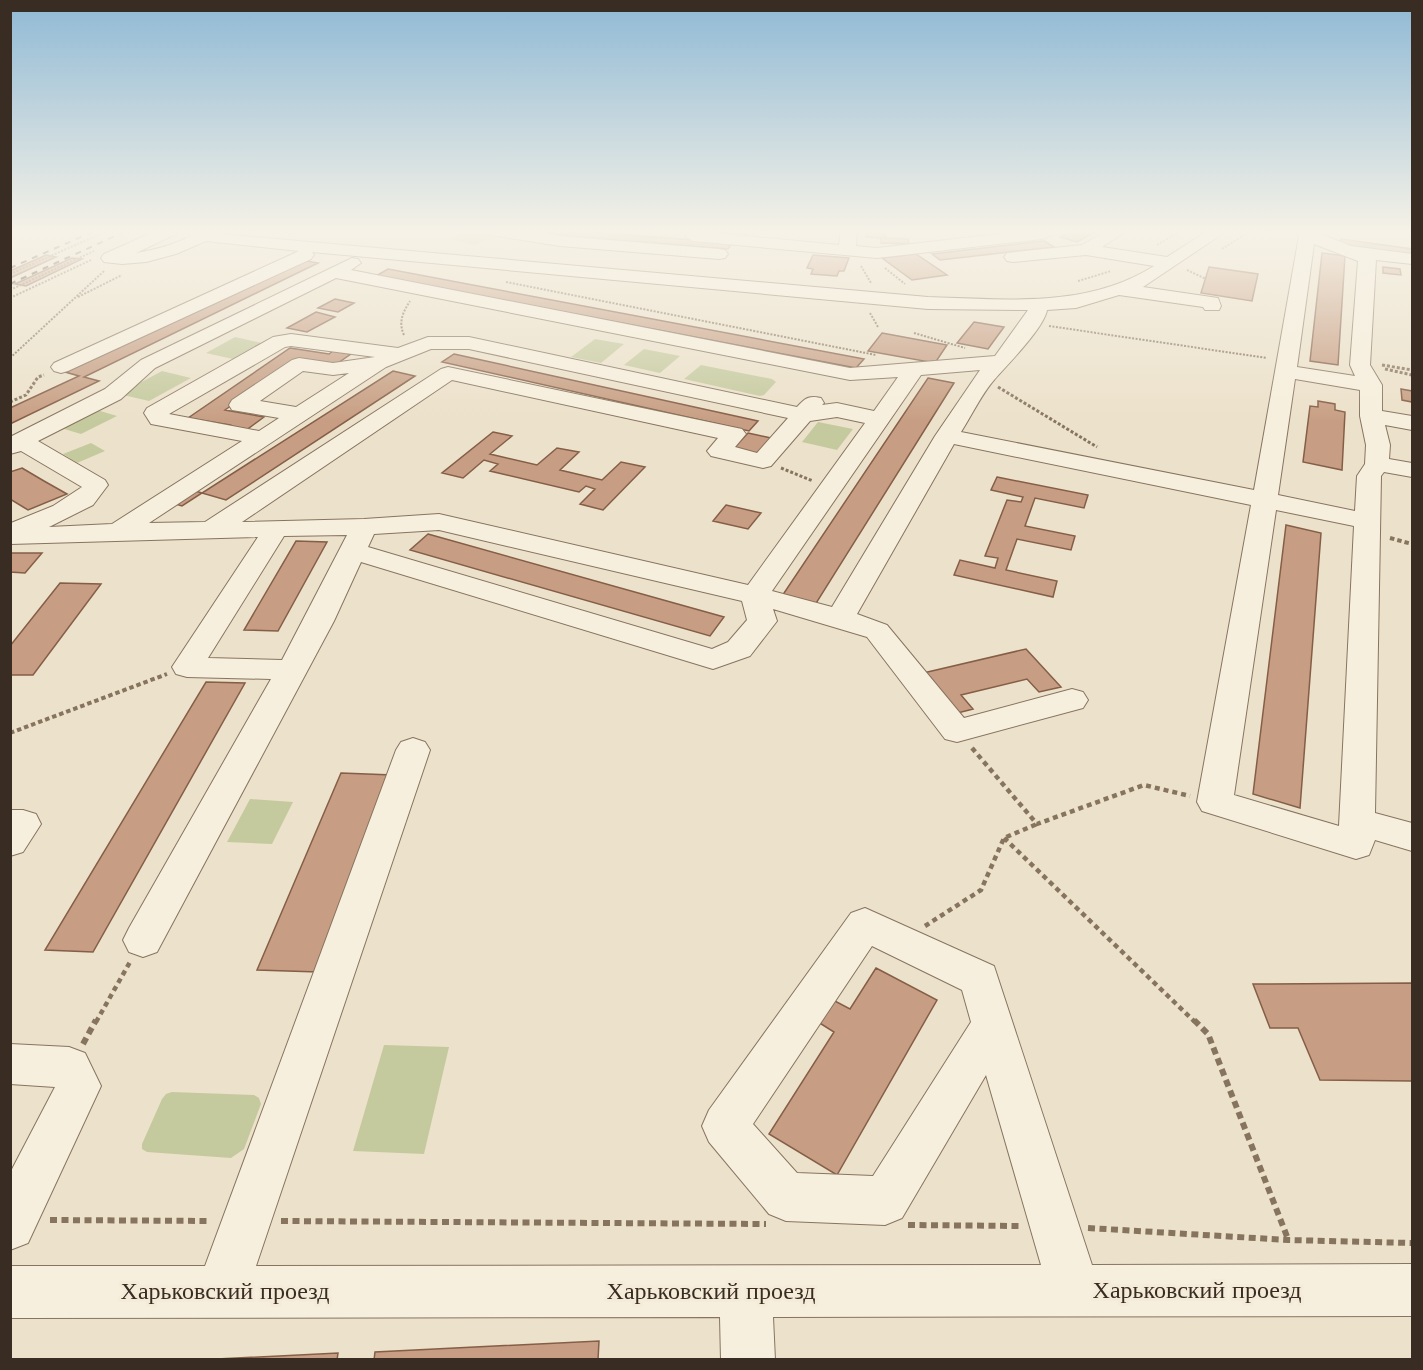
<svg xmlns="http://www.w3.org/2000/svg" width="1423" height="1370" font-family="'Libre Baskerville',serif">
<style>
.green{fill:#c5ca9e}
.building{fill:#c79e83;stroke:#855e47;stroke-width:1.5}
.lines{fill:none;stroke-linecap:round;stroke-linejoin:round}
.minor-casing{stroke:#87745f;stroke-width:2}
.path-far4{stroke:#87745f;stroke-width:2;stroke-dasharray:2 1.5;stroke-linecap:butt}
.path-far3{stroke:#87745f;stroke-width:3;stroke-dasharray:3 2;stroke-linecap:butt}
.path-far2{stroke:#87745f;stroke-width:4;stroke-dasharray:4.5 3;stroke-linecap:butt}
.path-far1{stroke:#87745f;stroke-width:4.5;stroke-dasharray:5 4;stroke-linecap:butt}
.path{stroke:#87745f;stroke-width:6;stroke-dasharray:7 4.5;stroke-linecap:butt}
.minor{fill:#f7efdd;fill-rule:evenodd}
.rail{stroke:#392c22;stroke-width:2;stroke-dasharray:6 6;stroke-linecap:butt}
.labels{text-anchor:middle;stroke-width:6;stroke-linejoin:round;paint-order:stroke}
.near-street-label{font-size:24px;fill:#392c22;stroke:#f4ebd9}
</style>
<rect width="100%" height="100%" fill="#ece1ca"/>
<!-- green -->
<path class="green" d="M468 230 494 236 475 245 449 239Z
M591 230H693L676 237Z
M235 337 262 343 233 359 206 353Z
M595 339 624 344 601 363 571 357Z
M644 349 680 356 660 373 624 365Z
M701 365 772 379 776 382 764 395 760 396 684 379Z
M162 371 191 378 149 401 119 394Z
M97 410 117 416 81 434 61 428Z
M818 422 853 429 837 450 802 442Z
M91 443 105 451 77 463 63 454Z
M250 799 293 802 272 844 227 842Z
M384 1045 449 1047 424 1154 353 1151Z
M172 1092 254 1095 259 1098 261 1104 244 1149 231 1158 147 1152 142 1149V1144L162 1099 166 1094Z"/>
<!-- building -->
<path class="building" d="M540 230H575L578 231 573 237Z
M732 230H755L739 238 724 234Z
M884 230 885 238 908 239 909 244 881 243V238L866 237V230Z
M1073 230H1099L1077 242 1060 237Z
M578 231 732 243 728 249 573 237Z
M1341 239 1412 249V255L1341 245Z
M1044 241 1054 247 940 260 932 254Z
M1322 253 1345 256 1338 365 1310 361Z
M916 254 947 275 912 280 882 258Z
M46 255 56 257 10 278V271Z
M813 255 849 258 844 271H839L837 276 811 274 813 269 807 268Z
M72 258 82 259 26 286 15 284Z
M301 260 318 263 84 377 99 381 10 424V408L79 376 65 372Z
M1209 267 1258 274 1252 301 1201 293Z
M1383 267 1400 269 1401 275 1383 273Z
M388 269 864 359 856 368 376 276Z
M335 299 354 303 338 312 318 308Z
M316 312 335 317 307 332 287 328Z
M974 322 1004 327 988 349 957 343Z
M882 333 947 345 935 363 868 351Z
M290 348 329 354 333 351 351 354 335 365 297 359 225 410 264 417 245 431 226 428 230 425 188 418Z
M454 354 758 421 749 431 442 362Z
M393 371 415 376 226 500 202 493Z
M928 378 954 383 815 605 782 596Z
M1401 389 1412 391V402L1402 400Z
M1318 401 1335 404V410L1345 412 1342 470 1303 462 1310 406 1318 407Z
M493 432 512 436 490 454 537 465 557 448 579 452 560 470 602 480 621 462 645 467 603 510 580 504 595 489 586 486 579 492 490 471 498 464 484 460 463 478 442 473Z
M748 433 771 438 755 456 732 450Z
M22 468 44 481 67 494 28 510 10 499V472Z
M997 477 1088 495 1084 508 1035 498 1025 526 1075 536 1071 550 1017 539 1006 570 1057 581 1053 597 954 575 960 560 995 568 998 558 985 556 1007 500 1021 502 1023 497 991 490Z
M189 489 202 493 182 506 169 502Z
M726 505 761 513 748 529 713 521Z
M1286 525 1321 533 1300 808 1253 794Z
M428 534 724 617 710 636 410 550Z
M296 541 327 542 278 631 244 630Z
M10 553H42L25 573 10 572Z
M60 583 101 584 33 675H10V646Z
M1026 649 1061 687 1039 692 1027 679 961 695 973 709 950 715 919 674Z
M206 682 245 683 93 952 45 950Z
M341 773 392 775 318 972 257 970Z
M876 968 937 1000 837 1175 769 1134 834 1032 818 1022 833 1000 850 1009Z
M1412 983V1081L1320 1080 1298 1028H1270L1253 984Z
M599 1341 598 1360H374L375 1352Z
M338 1353 337 1360H197Z"/>
<g class="lines">
<defs>
<path id="minor" d="M158 230H180L178 233 136 253C155 250 173 245 191 236L186 230H203L219 234 928 297C1005 299 1086 309 1154 266L1086 255 1013 262 1007 261 1004 257 1007 253 1082 245 1108 230H1128L1102 247 1167 257 1209 230H1228L1143 287 1218 298 1221 306 1219 310H1205L1203 307 1119 295 1076 308 1047 310C1044 328 1007 365 994 380 981 395 972 415 961 432L1254 490 1299 236 1295 230H1311L1351 246 1412 254V264L1376 260 1370 365 1382 385V411L1412 416V430L1385 425 1390 445 1389 459 1412 463V477L1384 472 1381 476 1375 813 1412 823V851L1375 840 1369 855 1356 859 1202 811 1197 802 1251 505 954 444 857 614 887 625 964 718 1072 689 1083 692 1088 700 1083 708 957 742 945 739 867 637 773 609 777 621 750 656 713 669 361 562 334 621 157 952 143 957 129 952 123 940 129 928 271 679 187 677 176 674 172 667 258 537 10 544 11 523 53 506 82 487 21 451 10 454V437L105 389 141 360 352 258 358 259 361 263 351 270 850 368 995 356 1028 310 928 309 312 252 314 255 311 259 68 371 61 373 54 371 51 367 54 363 299 251 206 241 176 254 146 262 122 264 104 262 101 258 104 254ZM1314 244 1358 261 1350 365 1355 376 1297 367ZM336 278 850 380 898 377 874 411 837 403 822 405 824 403 821 398C809 395 805 398 797 407L469 337H428L398 348 291 334 273 337 147 408 144 413 151 424 242 441 112 524 49 527 93 505 108 485 105 480 38 441 121 399 155 368ZM291 346 375 357 333 363 299 358 292 360 232 400 229 405 232 410 279 418 259 431 169 414 285 347ZM431 349H469L788 418 757 453 735 447 746 434 742 429 448 367 441 369 205 522 149 523 386 367ZM980 370 935 436 832 607 772 591 921 375ZM303 371 333 375 349 373 296 407 260 401ZM1295 379 1360 390V416L1366 445 1365 464 1357 476 1355 511 1278 495ZM452 380 718 438 707 451 711 456 763 468 771 466 810 421 837 417 865 423 748 585 439 514 364 519 242 522ZM1276 510 1354 526 1339 826 1234 795ZM439 530 742 601 747 620 728 642 712 649 368 547 374 534ZM347 535 282 660 208 658 284 536Z
M482 230H522L560 236 719 249 725 250 728 254 725 258 719 259 560 246 490 235Z
M841 230H857L856 246 877 248 1033 230H1059L1057 233 1042 239 877 258 693 241 685 236 693 231 839 245Z
M413 738 425 742 430 750 256 1266 1041 1265 986 1075 902 1218 885 1225 786 1221 769 1214 709 1142 702 1126 709 1110 851 913 865 908 994 966 1092 1265 1412 1264V1316L773 1317 775 1360H721L720 1317 10 1318V1266H205L396 750 401 742ZM872 946 962 990 971 1022 873 1176 797 1173 753 1124Z
M10 810H23L36 814 41 824 23 852 10 856Z
M10 1044 69 1047 85 1053 101 1086 28 1243 10 1250V1173L55 1087 10 1084Z"/>
</defs>
<!-- minor casing -->
<use href="#minor" class="minor-casing"/>
<!-- path-far4 -->
<path class="path-far4" d="M1164 230 1174 235
M1157 245 1182 230
M1222 249 1252 230
M861 266 871 283
M885 268 905 284
M1187 270 1206 279
M10 274 109 230
M1078 281 1111 271
M506 282 876 355
M10 290 94 251
M78 297 122 275
M10 298 91 260
M870 313 878 327
M1049 326 1267 358
M914 333 965 348
M404 335C398 322 403 312 410 301
M10 358 104 271"/>
<!-- path-far3 -->
<path class="path-far3" d="M1382 365 1412 370
M1385 369 1412 375
M998 387 1097 447
M10 402 26 395 38 377 44 375
M781 468 813 481"/>
<!-- path-far2 -->
<path class="path-far2" d="M1390 538 1412 544
M10 733 167 674"/>
<!-- path-far1 -->
<path class="path-far1" d="M972 748 1037 824 1144 785 1190 796
M1004 838 1195 1022
M925 926 981 890 1004 838 1037 824
M96 1022 130 962"/>
<!-- path -->
<path class="path" d="M1194 1020 1208 1034 1288 1239
M83 1044 96 1020
M50 1220 211 1221
M281 1221 766 1224
M908 1225 1021 1226
M1088 1228 1288 1240 1412 1243"/>
<!-- minor -->
<use href="#minor" class="minor"/>
<!-- rail -->
<path class="rail" d="M10 268 97 230
M10 284 128 230"/>
</g>
<!-- sky -->
<linearGradient id="sky" x2="0" y2="1"><stop stop-color="#8fb9d5"/><stop offset="0.55" stop-color="#f6f2e7"/><stop offset="1" stop-color="#f6f2e7" stop-opacity="0"/></linearGradient>
<rect width="1423" height="422" fill="url(#sky)"/>
<g class="labels">
<!-- near-street labels -->
<g class="near-street-label">
<text x="1197" y="1298">Харьковский проезд</text>
<text x="225" y="1299">Харьковский проезд</text>
<text x="711" y="1299">Харьковский проезд</text>
</g>
</g>
<!-- border -->
<rect width="1423" height="1370" fill="none" stroke="#392c22" stroke-width="24"/>
</svg>
